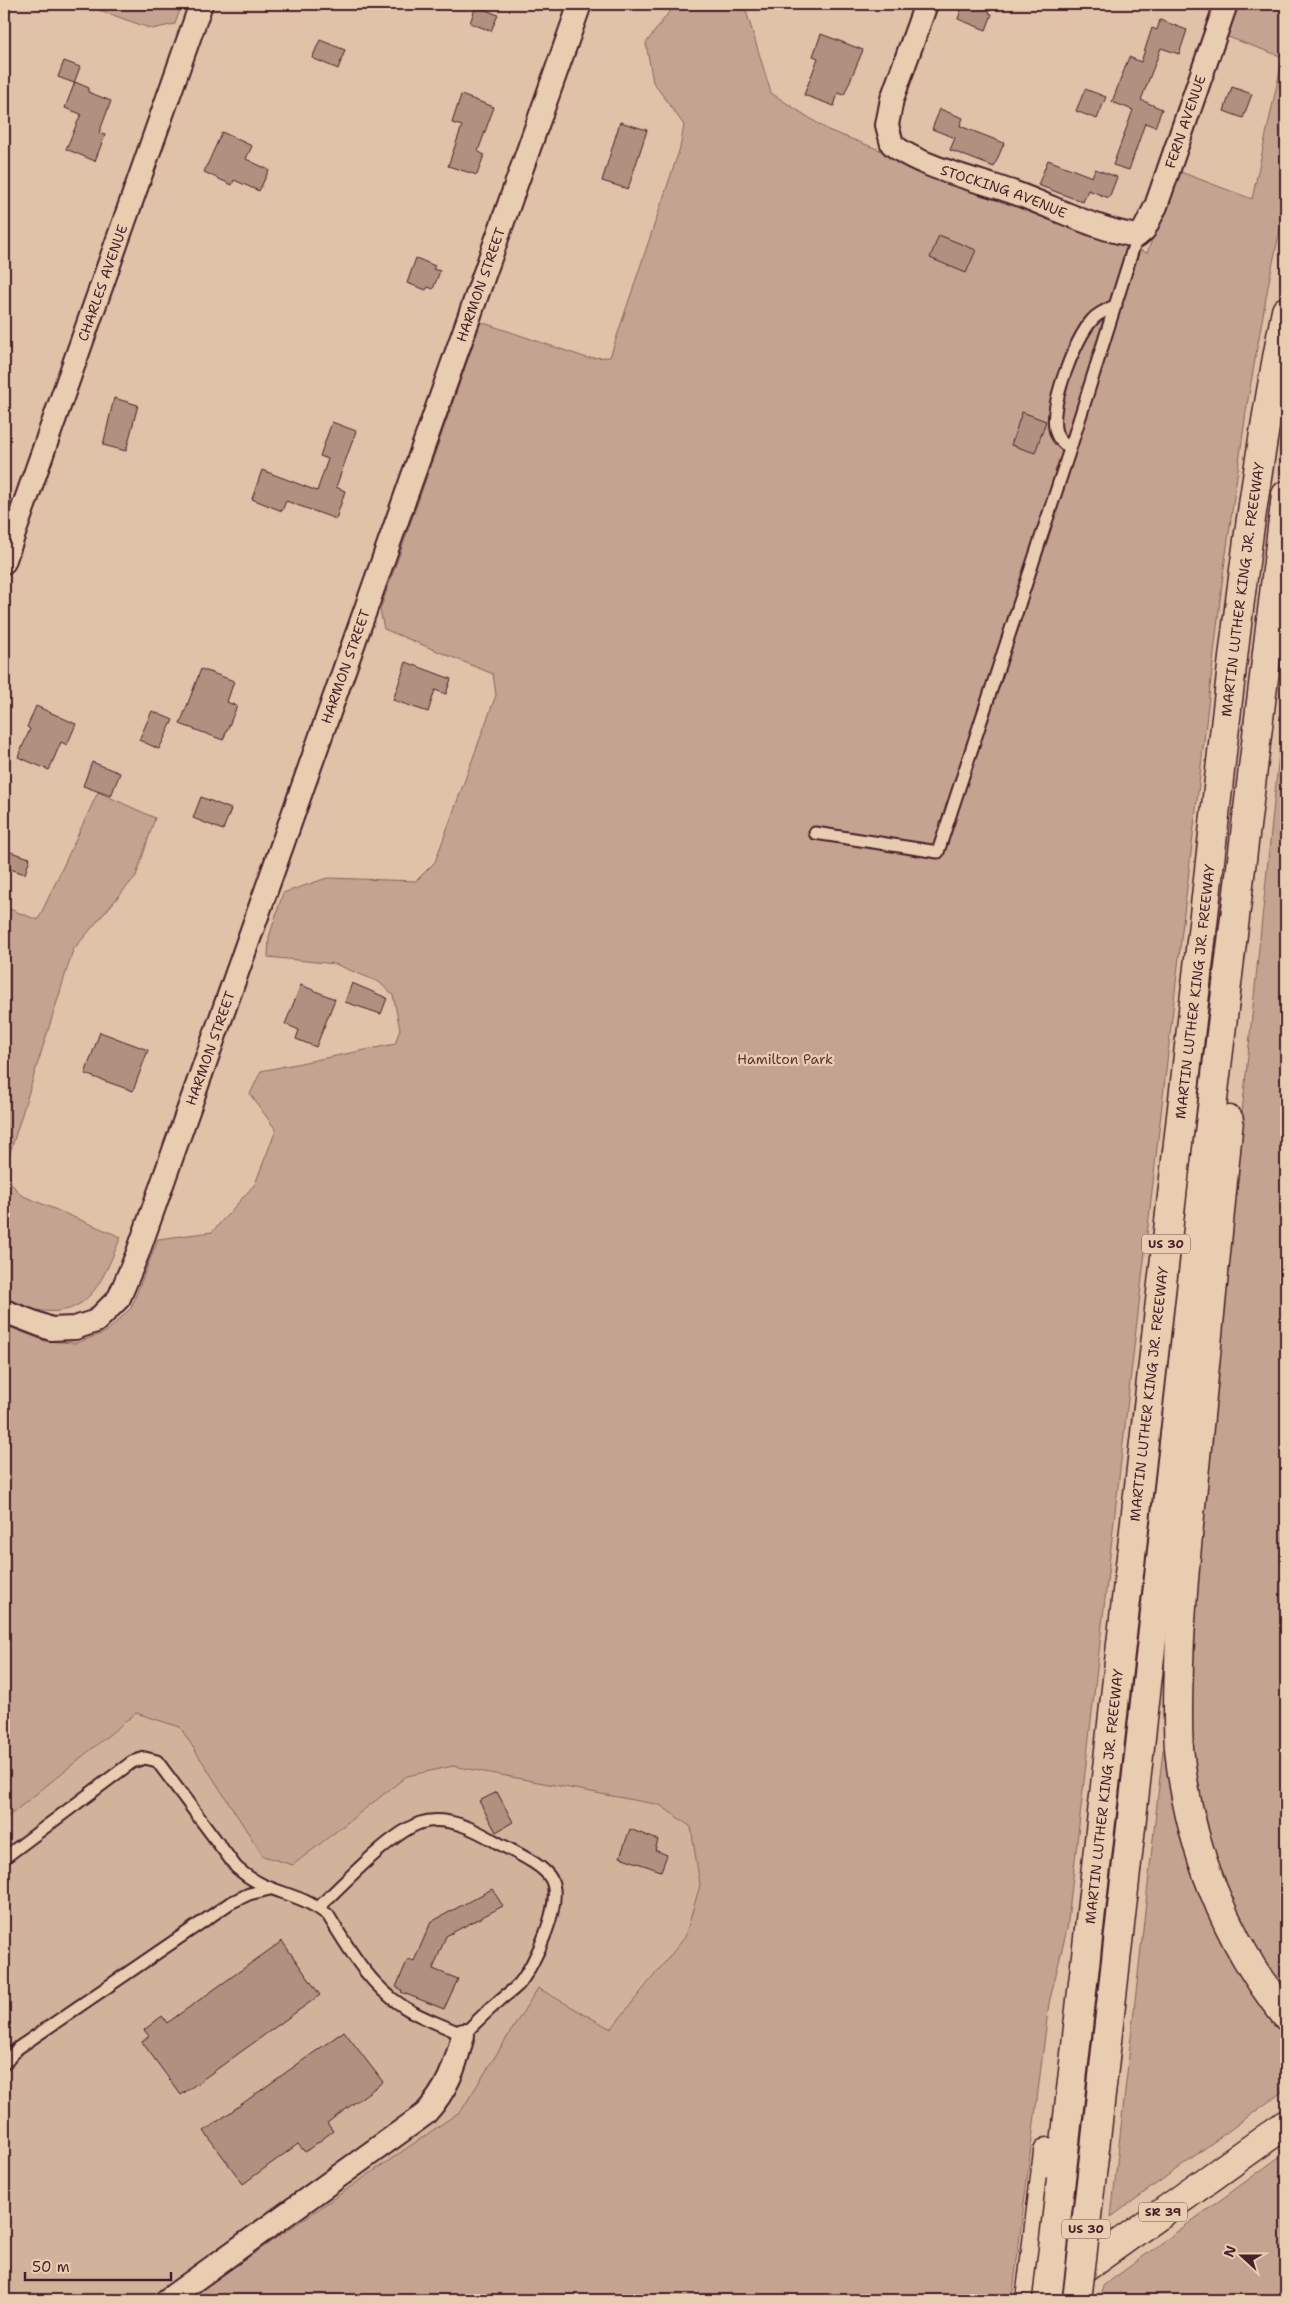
<svg xmlns="http://www.w3.org/2000/svg" width="1290" height="2304" font-family="'Shantell Sans',sans-serif">
<style>
.built{fill:#d1b39c}
.green{fill:#c4a490;stroke:#87625e}
.building{fill:#b19080;stroke:#4a1f2b}
.lines{fill:none;stroke-linecap:round;stroke-linejoin:round}
.service-casing{stroke:#4a1f2b;stroke-width:15}
.minor-casing{stroke:#4a1f2b;stroke-width:26}
.primary-casing{stroke:#4a1f2b;stroke-width:31}
.motorway-casing{stroke:#4a1f2b;stroke-width:31}
.service{stroke:#e9cdb0;stroke-width:11}
.minor{stroke:#e9cdb0;stroke-width:22}
.primary{stroke:#e9cdb0;stroke-width:28}
.motorway{stroke:#e9cdb0;stroke-width:28}
.motorway-bridge-casing{stroke:#4a1f2b;stroke-width:31;stroke-linecap:butt}
.motorway-bridge{stroke:#e9cdb0;stroke-width:28}
.labels{text-anchor:middle;stroke-width:4.5;stroke-linejoin:round;paint-order:stroke}
.shield{fill:#e9cdb0;stroke:#7a5353;stroke-width:1}
.shield-label{font-size:12px;font-weight:bold;fill:#4a1f2b}
.street-label{font-size:14px;fill:#4a1f2b;stroke:#e9cdb0}
.park-label{font-size:14px;fill:#5c333a;stroke:#e9cdb0}
</style>
<rect width="100%" height="100%" fill="#dfc2a8"/>
<filter id="ink" filterUnits="userSpaceOnUse"><feTurbulence type="fractalNoise" baseFrequency=".02" numOctaves="2"/><feDisplacementMap in="SourceGraphic" scale="10" xChannelSelector="R" yChannelSelector="G"/><feConvolveMatrix kernelMatrix="1 2 1 2 8 2 1 2 1" color-interpolation-filters="sRGB"/></filter>
<g filter="url(#ink)">
<!-- built -->
<path class="built" d="M136 1713 180 1727 263 1856 293 1865 407 1776 453 1766 660 1805 691 1827 700 1885 684 1937 611 2029 538 1988 461 2111 186 2300H4V1820Z"/>
<!-- green -->
<path class="green" d="M82 4H182L175 24 152 29Z
M675 4H744L771 93 828 130 1147 253 1178 171 1252 199 1283 57 1225 36 1237 4H1286V202L1269 281 1247 405 1223 575 1067 1929 1049 2003 1013 2292 1001 2300H186L461 2111 538 1988 611 2029 685 1937 700 1885 691 1827 660 1805 453 1766 407 1776 293 1865 263 1856 180 1727 136 1713 4 1820V1325L45 1341 76 1343 106 1332 131 1308 158 1239 212 1232 255 1184 276 1130 250 1094 261 1071 395 1044 400 1029 393 995 379 982 335 964 268 957 269 937 283 893 327 878 416 881 435 862 496 695 493 674 384 629 380 610 481 322 587 358 610 357 680 148 684 125 653 82 646 43Z
M1286 686V1995L1275 1981 1250 1938 1228 1892 1213 1845 1200 1795 1192 1739 1191 1698 1198 1583 1234 1191Z
M98 792 155 818 136 876 73 950 4 1172V907L38 920Z
M4 1175 21 1195 121 1237C103 1277 91 1320 37 1310 26 1308 14 1302 4 1298Z
M1163 1750H1171L1256 1995 1286 2041V2089L1111 2217Z
M1286 2152V2300H1101L1103 2286Z"/>
<!-- building -->
<path class="building" d="M963 4H993L989 13 992 14 986 30 958 19Z
M476 6 498 15 491 31 470 23Z
M1160 20 1187 30 1179 54 1161 48 1141 100 1162 109 1155 127 1145 123 1129 170 1113 165 1133 110 1112 102 1129 57 1141 62 1152 28 1157 30Z
M821 34 863 50 844 95 838 93 834 106 804 95 818 58 813 56Z
M320 40 345 50 338 69 312 58Z
M64 61 80 67 74 83 58 77Z
M75 82 89 88 88 92 111 101 99 133 105 135 95 161 66 149 81 114 65 108Z
M1232 87 1252 94 1243 118 1224 111Z
M1085 89 1106 97 1097 119 1076 111Z
M461 95 494 107 478 151 484 155 477 175 448 166 462 126 452 123Z
M940 109 963 118 960 126 1004 143 994 167 950 150 955 138 932 129Z
M620 122 647 130 628 189 602 181Z
M222 132 252 146 246 159 269 170 259 191 234 180 232 185 204 172Z
M1048 160 1092 177 1095 169 1117 177 1109 198 1088 190 1083 202 1038 185Z
M939 235 976 250 966 273 930 258Z
M416 258 435 266 433 269 440 271 433 289 428 287 426 290 407 283Z
M114 398 138 405 126 451 103 445Z
M1022 412 1046 421 1035 453 1011 445Z
M332 422 356 431 336 487 345 491 336 519 286 501 282 511 252 499 262 470 317 491 328 459 320 456Z
M406 662 451 679 446 694 435 690 428 712 393 700Z
M201 669 234 681 227 702 237 706 223 740 180 724Z
M36 706 76 724 67 745 61 742 49 770 18 757 30 729 27 727Z
M152 711 173 720 159 749 139 740Z
M92 762 120 773 111 796 83 786Z
M201 797 231 809 223 830 193 818Z
M4 850 30 858 25 874 4 867Z
M352 983 387 998 381 1014 345 1002Z
M301 985 335 999 316 1047 296 1039 299 1030 285 1024Z
M100 1032 148 1050 133 1091 85 1074Z
M497 1792 513 1822 496 1832 479 1801Z
M630 1829 658 1840 655 1850 667 1855 661 1871 620 1857Z
M492 1889 503 1906 446 1936 433 1969 458 1979 444 2009 401 1992 402 1990 396 1987 408 1959 414 1961 431 1922Z
M282 1941 320 1995 181 2095 142 2042 149 2036 144 2030 162 2016 167 2023Z
M344 2031 383 2082 327 2123 333 2131 305 2152 298 2144 243 2184 204 2131Z"/>
<g class="lines">
<defs>
<path id="service" d="M1070 449C1066 445 1059 441 1057 435 1046 411 1075 338 1093 319 1098 313 1109 309 1116 305
M815 833 938 852 1070 449 1137 236
M4 1858 132 1762 145 1758 157 1761 236 1867C266 1895 297 1890 328 1915 349 1949 369 1985 404 2007 422 2019 444 2025 463 2035 475 2023 486 2012 499 2001 505 1995 513 1991 519 1984 534 1966 564 1902 551 1879 543 1864 512 1851 498 1843 476 1830 446 1814 420 1823 391 1833 342 1885 319 1907
M4 2064 18 2048 230 1903 249 1894 270 1889"/>
<g id="minor">
<path id="s1" d="M926 4 892 99 887 125 892 144C916 166 982 181 1015 193 1056 208 1094 229 1137 236L1144 230 1156 206 1226 4"/>
<path id="s2" d="M4 562 201 4"/>
<path id="s3" d="M4 1311 51 1329 75 1328 96 1321 119 1298 137 1255 580 4"/>
<path d="M167 2300 425 2114C448 2089 455 2067 463 2035"/>
</g>
<path id="primary" d="M1040 2300 1286 2124"/>
<g id="motorway">
<path d="M1229 1120C1218 1232 1207 1344 1196 1457 1189 1526 1181 1595 1179 1665 1178 1693 1177 1721 1179 1748 1188 1845 1226 1941 1286 2016"/>
<path d="M1094 2157 1205 1166 1286 495"/>
<path id="s4" d="M1061 2179C1107 1778 1149 1377 1197 976 1223 754 1242 531 1286 311"/>
<path d="M1030 2300 1048 2152"/>
</g>
</defs>
<!-- service casing -->
<use href="#service" class="service-casing"/>
<!-- minor casing -->
<use href="#minor" class="minor-casing"/>
<!-- primary casing -->
<use href="#primary" class="primary-casing"/>
<!-- motorway casing -->
<use href="#motorway" class="motorway-casing"/>
<!-- service -->
<use href="#service" class="service"/>
<!-- minor -->
<use href="#minor" class="minor"/>
<!-- primary -->
<use href="#primary" class="primary"/>
<!-- motorway -->
<use href="#motorway" class="motorway"/>
<defs>
<path id="motorway-bridge" d="M1047 2300 1061 2179
M1077 2300 1094 2157"/>
</defs>
<!-- motorway-bridge casing -->
<use href="#motorway-bridge" class="motorway-bridge-casing"/>
<!-- motorway-bridge -->
<use href="#motorway-bridge" class="motorway-bridge"/>
</g>
</g>
<g class="labels">
<!-- shield labels -->
<g class="shield">
<rect x="1142" y="1234.5" width="48" height="19" rx="4"/>
<rect x="1139" y="2202.5" width="48" height="19" rx="4"/>
<rect x="1062" y="2219.5" width="48" height="19" rx="4"/>
</g>
<g class="shield-label">
<text x="1166" y="1248">US 30</text>
<text x="1163" y="2216">SR 39</text>
<text x="1086" y="2233">US 30</text>
</g>
<!-- street labels -->
<g class="street-label">
<text dy="5" stroke="none"><textPath href="#s1" startOffset="535">FERN AVENUE</textPath></text>
<text dy="5" stroke="none"><textPath href="#s1" startOffset="269">STOCKING AVENUE</textPath></text>
<text dy="5" stroke="none"><textPath href="#s2" startOffset="296">CHARLES AVENUE</textPath></text>
<text dy="5" stroke="none"><textPath href="#s3" startOffset="1205">HARMON STREET</textPath></text>
<text dy="5" stroke="none"><textPath href="#s4" startOffset="1600">MARTIN LUTHER KING JR. FREEWAY</textPath></text>
<text dy="5" stroke="none"><textPath href="#s3" startOffset="800">HARMON STREET</textPath></text>
<text dy="5" stroke="none"><textPath href="#s4" startOffset="1195">MARTIN LUTHER KING JR. FREEWAY</textPath></text>
<text dy="5" stroke="none"><textPath href="#s3" startOffset="395">HARMON STREET</textPath></text>
<text dy="5" stroke="none"><textPath href="#s4" startOffset="790">MARTIN LUTHER KING JR. FREEWAY</textPath></text>
<text dy="5" stroke="none"><textPath href="#s4" startOffset="385">MARTIN LUTHER KING JR. FREEWAY</textPath></text>
</g>
<!-- park labels -->
<g class="park-label">
<text x="785" y="1064">Hamilton Park</text>
</g>
</g>
<!-- margin -->
<rect width="1290" height="2304" fill="none" stroke="#e9cdb0" stroke-width="20"/>
<rect x="10" y="10" width="1270" height="2284" fill="none" stroke="#4a1f2b" stroke-width="2" filter="url(#ink)"/>
<!-- north arrow -->
<g transform="translate(1242 2256) rotate(291)" stroke="#e9cdb0" stroke-width="4" paint-order="stroke">
<path d="M0-4L9 19L0 12L-9 19Z" fill="#4a1f2b"/>
<text y="-8" font-size="14" font-weight="bold" text-anchor="middle" fill="#4a1f2b">N</text>
</g>
<!-- scale -->
<path d="M25 2272v8h146v-8" fill="none" stroke="#4a1f2b" stroke-width="2.5"/>
<text x="32" y="2272" font-size="15" fill="#4a1f2b" stroke="#e9cdb0" stroke-width="4" paint-order="stroke">50 m</text>
</svg>
